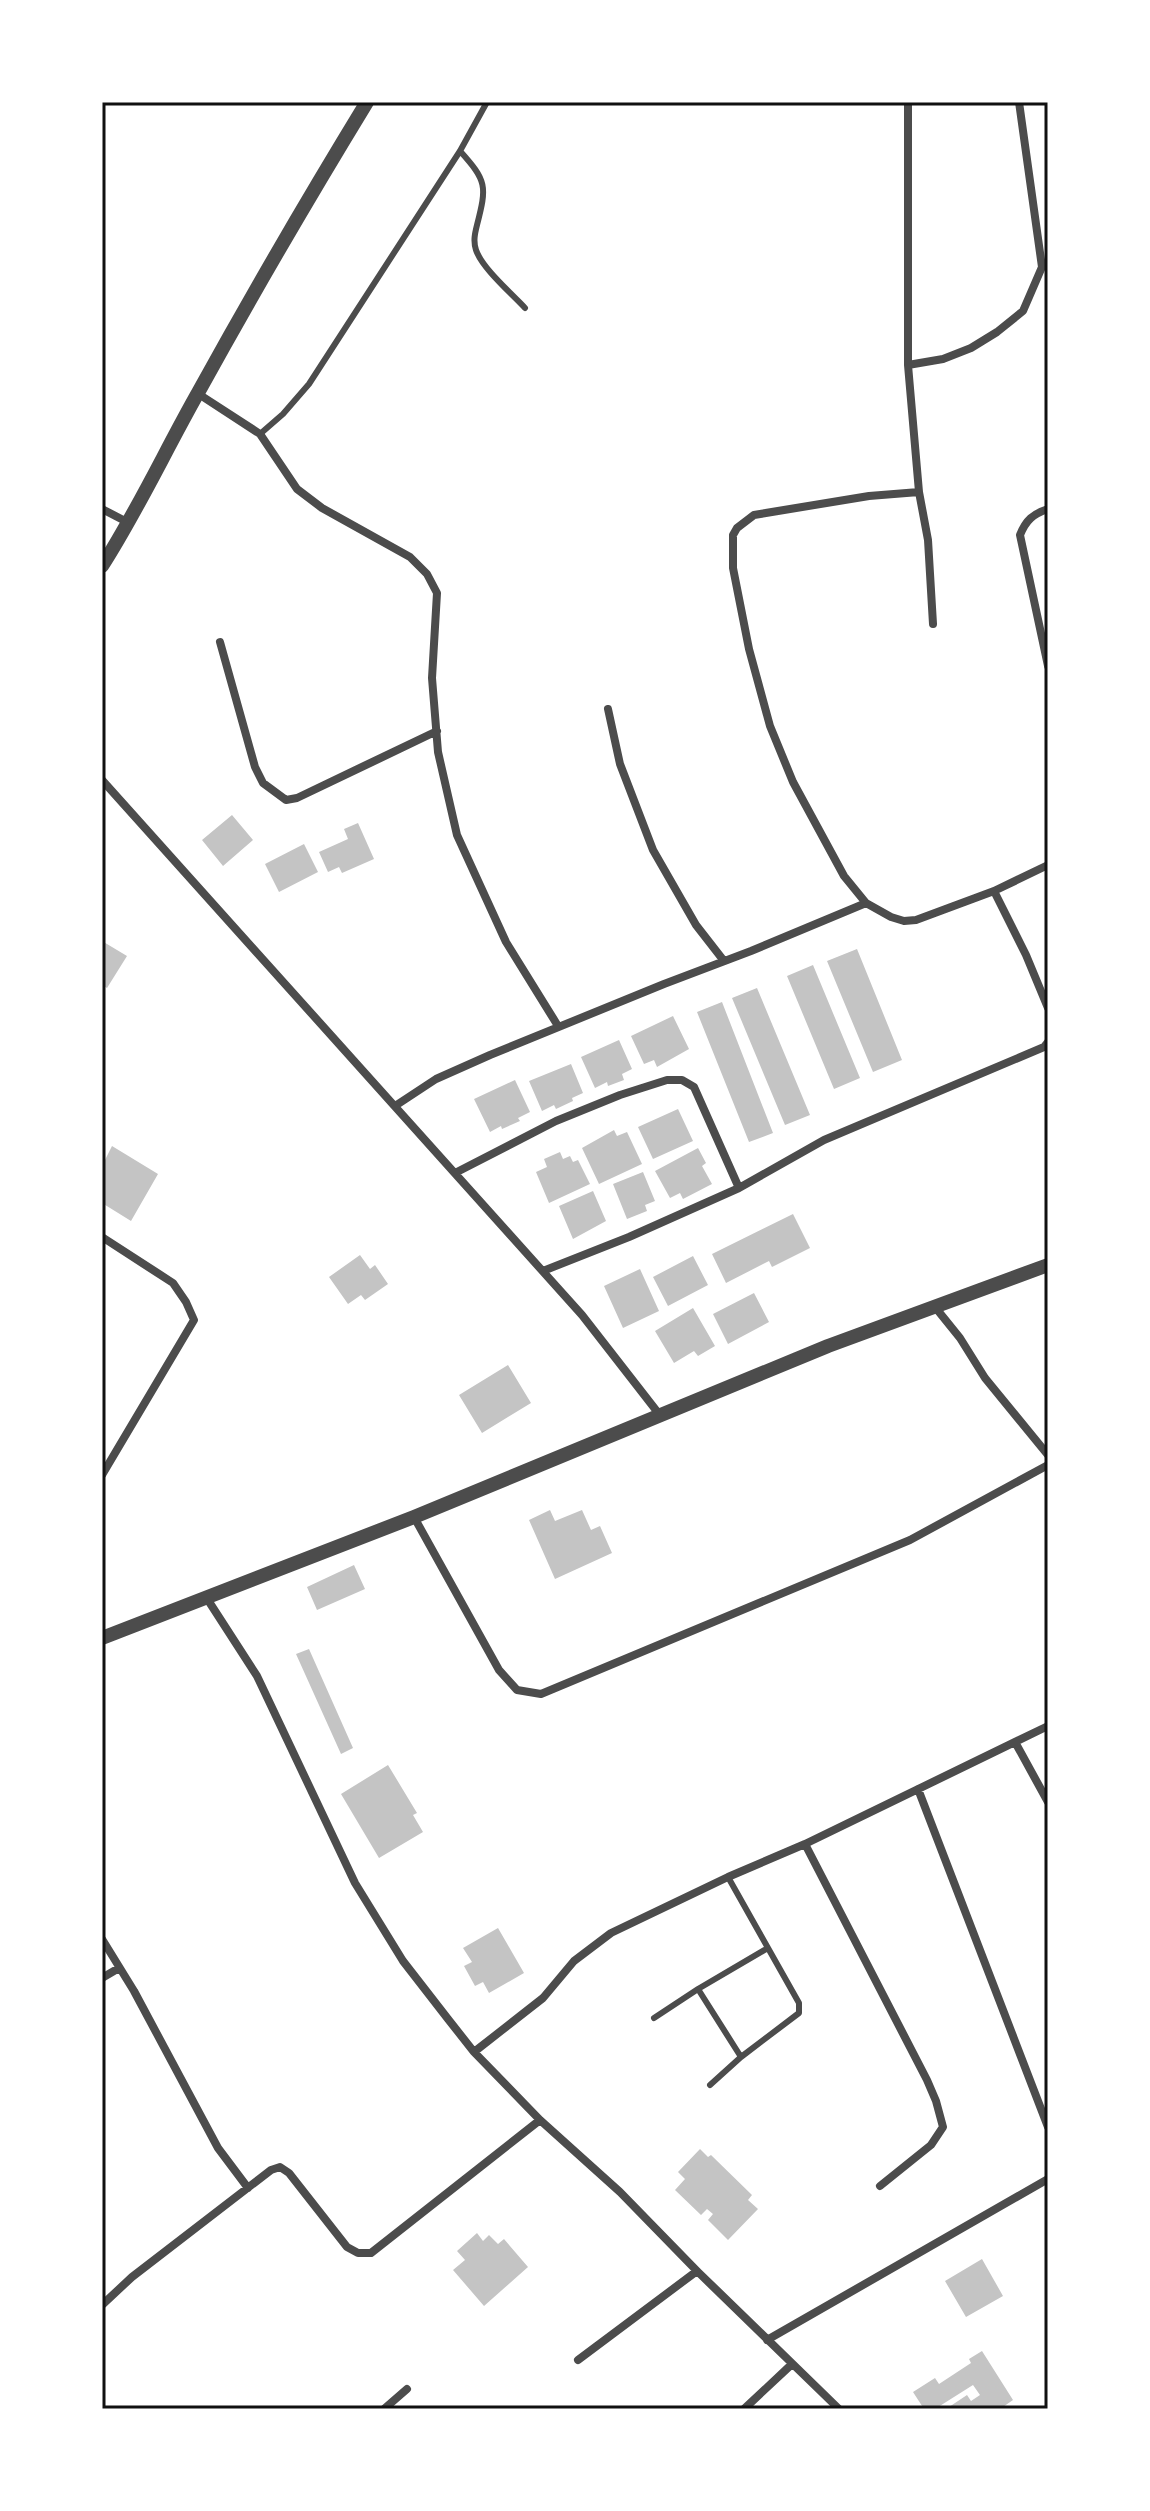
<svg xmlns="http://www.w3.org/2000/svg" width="1150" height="2511" font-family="'Work Sans',sans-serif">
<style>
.building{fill:#c4c4c4}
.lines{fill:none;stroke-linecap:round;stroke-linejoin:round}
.service{stroke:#4c4c4c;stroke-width:6}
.minor{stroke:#4c4c4c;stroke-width:8}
.tertiary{stroke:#4c4c4c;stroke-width:14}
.neatline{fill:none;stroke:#111;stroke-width:3}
</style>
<rect width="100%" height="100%" fill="#fff"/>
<!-- building -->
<path class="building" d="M232 815 253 840 223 866 202 840Z
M358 823 374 859 342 873 339 867 328 872 319 852 348 839 344 829Z
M304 844 318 872 279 892 265 864Z
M102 941 127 956 107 988 102 985Z
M857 949 902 1060 873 1072 827 961Z
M813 965 860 1078 834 1089 787 976Z
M757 988 810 1115 785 1125 732 998Z
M722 1002 773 1133 749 1142 697 1012Z
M673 1016 689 1049 657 1067 654 1060 644 1064 631 1036Z
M619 1040 632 1069 622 1074 624 1080 608 1086 607 1082 595 1088 581 1057Z
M571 1064 583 1093 572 1098 573 1101 556 1109 554 1105 542 1111 529 1081Z
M515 1080 530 1112 518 1118 520 1121 502 1129 501 1126 490 1132 474 1099Z
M678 1109 693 1141 653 1159 638 1127Z
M614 1130 617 1136 627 1132 642 1164 599 1184 582 1148Z
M112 1146 158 1174 131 1221 102 1203V1166Z
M698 1148 706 1163 702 1166 712 1184 683 1199 680 1193 670 1198 655 1171Z
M560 1152 563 1159 570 1156 573 1162 578 1160 590 1184 549 1203 536 1172 547 1167 544 1159Z
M643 1172 655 1201 645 1205 647 1211 627 1219 613 1184Z
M593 1191 606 1221 573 1239 559 1206Z
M793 1214 810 1248 772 1267 769 1261 726 1283 712 1254Z
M360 1255 370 1269 375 1265 388 1284 365 1300 361 1295 348 1304 329 1277Z
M693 1256 708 1285 668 1306 653 1277Z
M640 1269 659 1311 623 1328 604 1286Z
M754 1293 769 1322 728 1344 713 1314Z
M693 1308 715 1346 698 1356 694 1351 674 1363 655 1331Z
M508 1365 531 1403 482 1433 459 1395Z
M550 1510 555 1521 582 1510 591 1530 600 1526 612 1553 555 1579 529 1520Z
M354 1565 365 1589 317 1610 307 1587Z
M309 1649 353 1748 341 1754 296 1654Z
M388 1765 417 1813 413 1815 423 1832 379 1858 341 1794Z
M498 1928 524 1973 489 1993 483 1982 475 1986 464 1966 472 1962 463 1948Z
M700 2149 708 2157 711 2155 752 2195 748 2200 758 2209 728 2240 708 2220 713 2214 707 2209 701 2215 675 2190 685 2179 678 2172Z
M477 2233 483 2241 489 2235 498 2244 504 2239 528 2267 484 2306 453 2270 465 2260 457 2251Z
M982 2259 1003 2296 966 2317 945 2281Z
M982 2351 1013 2400 1000 2409H946L967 2395 971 2401 980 2395 973 2385 935 2409H924L913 2392 935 2378 939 2384 971 2363 969 2359Z"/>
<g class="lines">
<!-- service -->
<path class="service" d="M460 151C487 181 487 186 477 225 475 233 473 241 476 250 482 268 511 293 525 308
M260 434 283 414 309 384 460 151 487 102
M654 2018 698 1989
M741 2057 698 1989 768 1948
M710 2085 741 2057 799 2013V2003L728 1877"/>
<!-- minor -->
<path class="minor" d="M908 102V365L919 492 928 540 933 624
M908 365 943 359 971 348 997 332 1023 311 1042 267 1019 102
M197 393 260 434 297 489 322 508 410 557 427 574 437 593 432 678 438 752 457 835 506 942 558 1026
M919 492 869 496 754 515 737 528 733 535V568L749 649 770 726 793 782 844 876 866 903 891 917 904 921 916 920 994 891 1048 865
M102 509 129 523
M1048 509C1033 514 1026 520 1020 535L1048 666
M220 642 255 767 263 783 286 800 297 798 437 731
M608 709 620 764 653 850 696 925 724 961
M102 780 582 1315 659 1414
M994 891 1026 955 1048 1008
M395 1106 436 1079 490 1055 664 984 751 951 866 903
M455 1173 556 1121 620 1095 667 1080H682L694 1087 739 1188
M102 1237 173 1283 186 1302 194 1320 102 1475
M543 1271 629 1237 739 1188 824 1140 1044 1047 1048 1042
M935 1307 960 1338 985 1378 1048 1455
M414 1517 499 1670 517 1690 541 1694 910 1540 1048 1465
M206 1597 257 1676 355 1883 403 1961 448 2019 474 2052 540 2120 620 2192 697 2271 839 2409
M1015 1742 1048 1802
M918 1789 1048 2127
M805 1844 927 2080 936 2101 943 2127 931 2145 880 2186
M102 1939 134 1991 218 2148 248 2188
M102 1978 119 1968
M474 2052 543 1998 574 1961 611 1933 728 1877 805 1844 1048 1726
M102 2305 132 2277 271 2170 280 2167 289 2173 347 2247 358 2253H371L540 2120
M767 2340 1048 2179
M578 2360 697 2271
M384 2409 407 2389
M744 2409 792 2364"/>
<!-- tertiary -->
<path class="tertiary" d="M102 566C138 510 166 449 199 391 253 293 309 197 367 102
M102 1638 414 1517 828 1346 1048 1265"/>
</g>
<!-- border -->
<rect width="1150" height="2511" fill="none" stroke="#ffffff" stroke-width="208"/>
<rect x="104" y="104" width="942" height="2303" class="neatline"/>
</svg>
